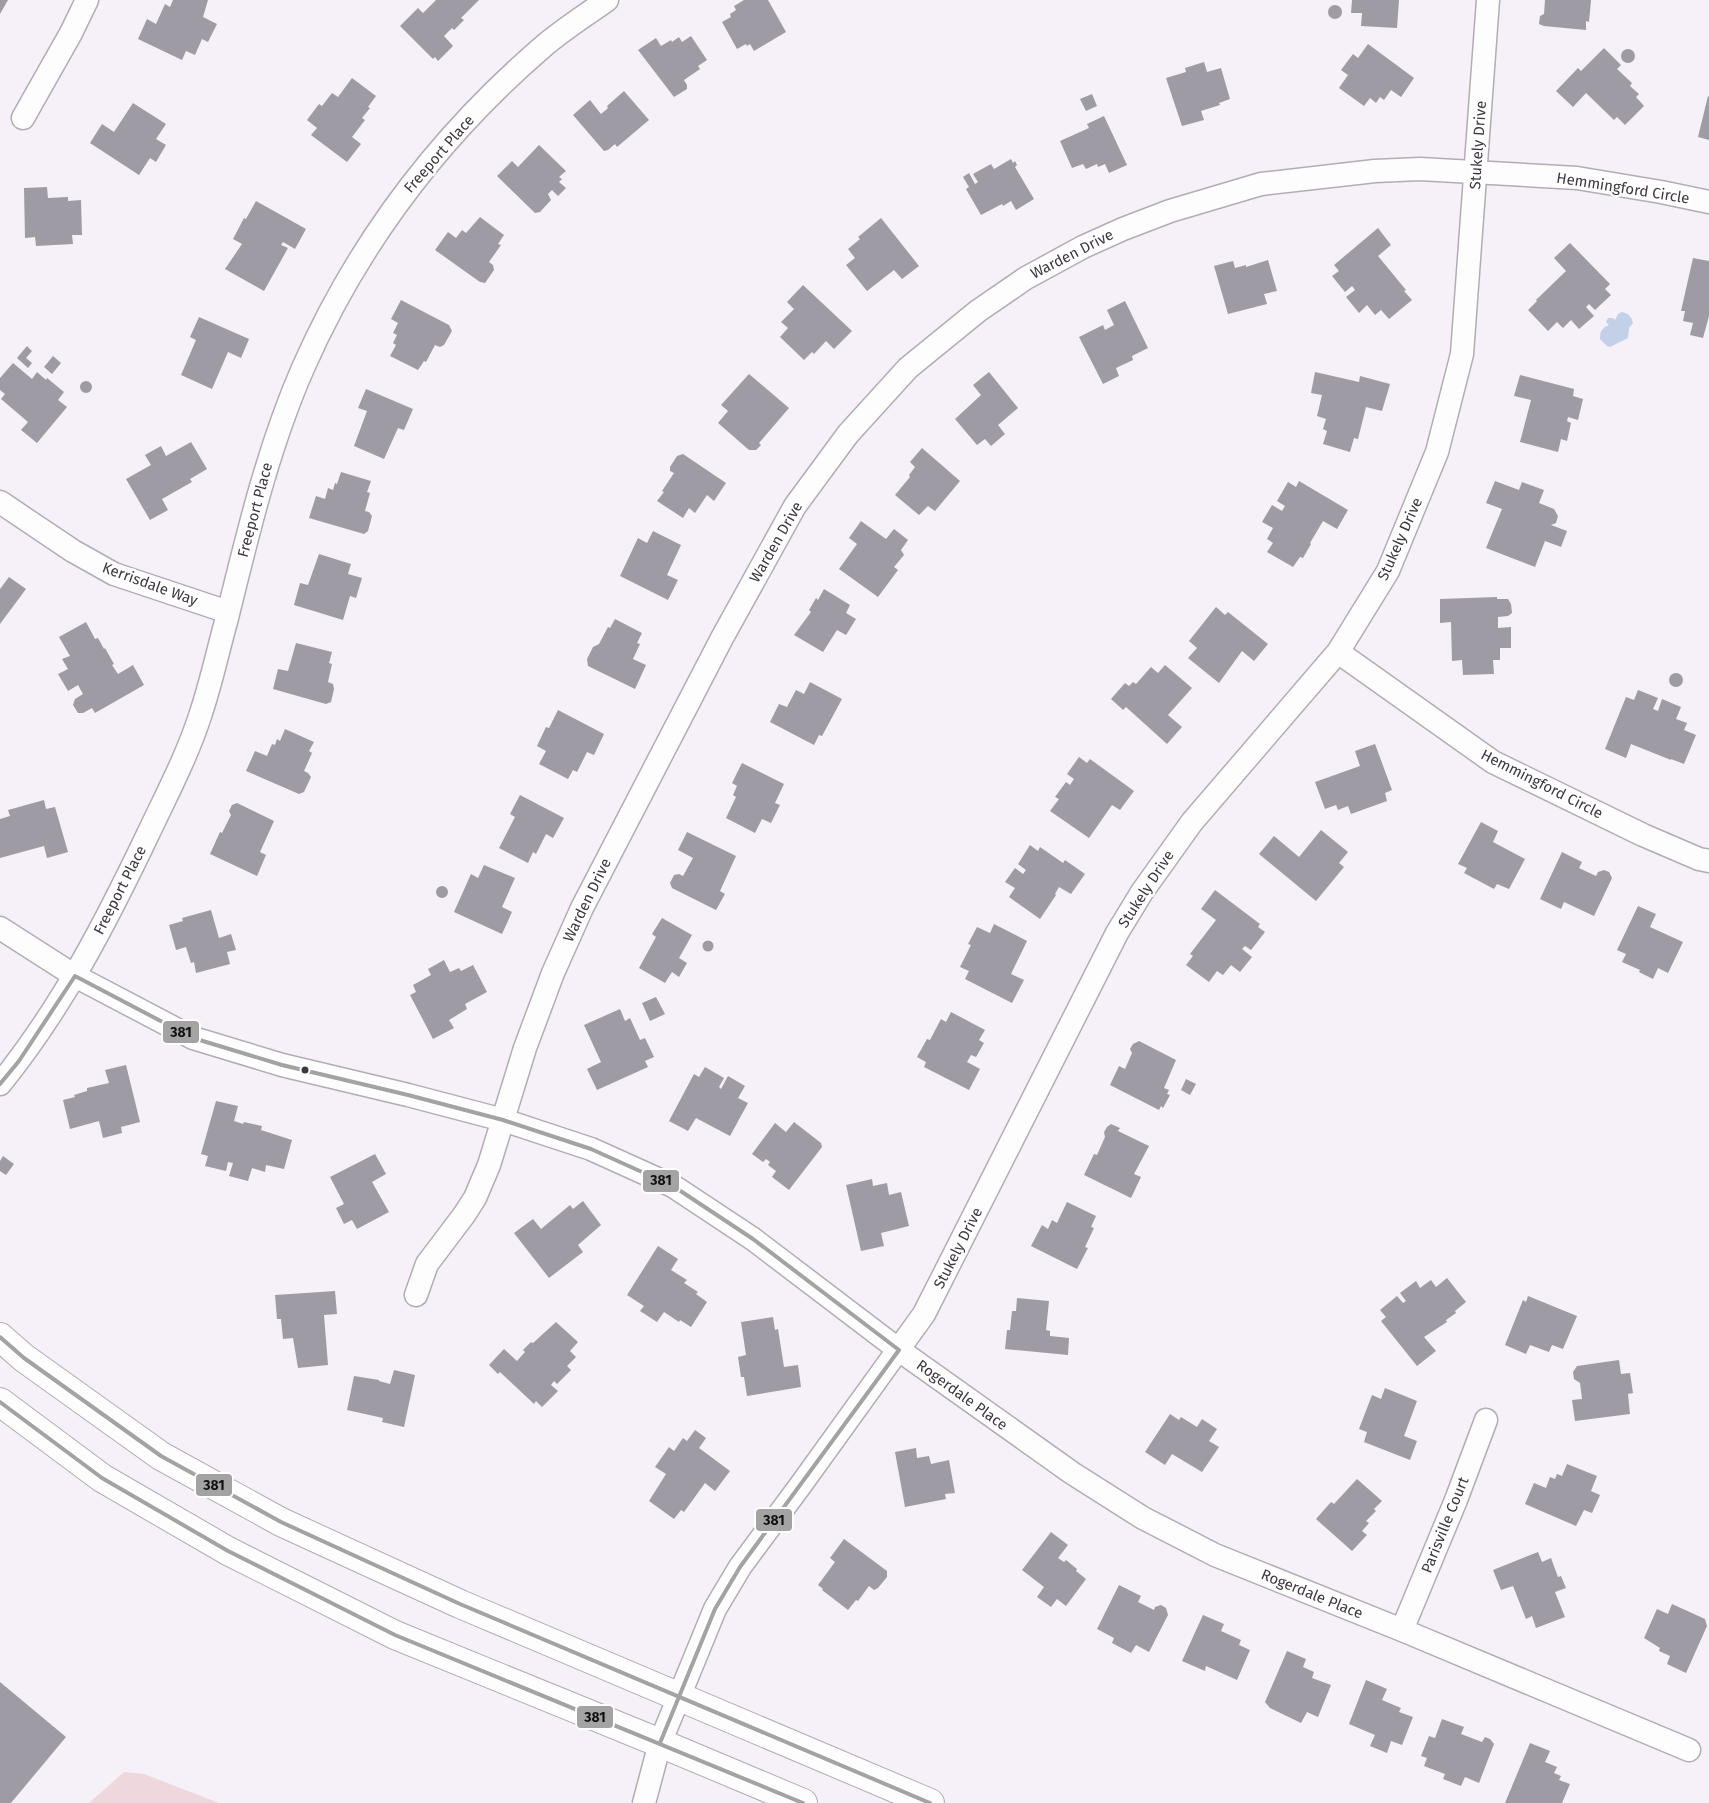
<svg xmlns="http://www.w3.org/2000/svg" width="1709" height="1803" font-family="'Fira Sans',sans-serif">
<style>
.green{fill:#efd8dd}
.water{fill:#c2d0e8}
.building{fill:#9e9ba4}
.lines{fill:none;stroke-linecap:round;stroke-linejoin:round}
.minor-casing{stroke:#b2acb4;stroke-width:25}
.primary-casing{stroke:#b2acb4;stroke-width:30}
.minor{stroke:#fefdfe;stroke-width:22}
.primary{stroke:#fefdfe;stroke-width:28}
.bus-1-casing{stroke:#fff;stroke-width:8}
.bus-1{stroke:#a3a3a3;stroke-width:4}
.bus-dot{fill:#3e3741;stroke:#fff;stroke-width:2}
.labels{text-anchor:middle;stroke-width:5;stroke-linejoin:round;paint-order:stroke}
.street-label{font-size:15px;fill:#3e3741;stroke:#fff}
.line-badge{stroke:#fff;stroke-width:2}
.pale-badge-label{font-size:14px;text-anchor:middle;font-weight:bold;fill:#111}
</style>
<rect width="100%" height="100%" fill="#f6f0f8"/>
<!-- green -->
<path class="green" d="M124 1772 144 1774 219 1803H89Z"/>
<!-- water -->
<path class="water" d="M1622 312C1629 314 1631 316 1633 323L1629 328 1628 338 1610 347 1607 346 1600 339C1600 331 1602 328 1609 325L1606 322 1608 318H1613L1615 320 1618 314Z"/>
<!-- building -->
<path class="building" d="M0 0H8L0 14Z
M173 0H208L203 17 217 24 208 42 202 39 195 55 186 51 182 60 138 39 147 19 156 24 165 4 170 7Z
M436 0H479L461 18 464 20 454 30 452 28 444 36 453 46 438 61 435 57 433 59 400 26 418 8 423 13Z
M744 0H768L786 32 754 51 750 44 747 46 746 44 737 49 722 22 731 17 730 14 736 10 734 6Z
M1352 0H1399L1397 28 1361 26 1362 13H1351Z
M1545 0H1591L1589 22 1586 21V30L1544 26 1539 24 1540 16 1544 14Z
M1328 12a7 7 0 1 1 14 0a7 7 0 1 1-14 0Z
M691 36 707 60 698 66 700 69 684 80 687 85V89L674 97 638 50 656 38 661 46 671 40 672 42 679 37 682 42Z
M1368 44 1414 78 1401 97 1391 90 1384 100 1380 97 1376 103 1370 98 1364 106 1339 88 1348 75 1341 70 1353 54 1358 58Z
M1604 48 1621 65 1617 69 1632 83 1630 86 1639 94 1636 97 1644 106 1625 125 1617 117 1614 120 1586 93 1573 107 1556 91 1578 68 1581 71Z
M1621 56a7 7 0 1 1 14 0a7 7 0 1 1-14 0Z
M1204 62 1207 72 1221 68 1230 99 1219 103 1220 105 1201 111 1204 120 1182 126 1166 78 1186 72 1185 68Z
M352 78 376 96 368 107 370 108 362 118 365 120 352 137 361 144 347 162 311 135 317 128 307 120 319 104 322 106 332 93 338 97Z
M624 91 649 120 617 147 615 144 608 150 604 151 573 115 590 100 601 114 608 108 607 106Z
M1092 94 1097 106 1086 111 1080 99Z
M1708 96 1709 97V140L1698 137Z
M133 103 166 124 156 139 166 145 156 162 150 158 139 175 90 143 102 124 114 132Z
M1104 116 1127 165 1109 173 1105 164 1098 167 1097 164 1086 169 1083 164 1072 168 1060 141 1089 128 1087 124Z
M539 145 566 171 559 177 562 179 559 182 566 188 558 196 552 190 548 194 551 200 540 212 535 213 497 176 512 161 518 167Z
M1011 159 1013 163 1015 161 1017 165 1015 167 1034 199 1016 210 1011 201 1003 206 1002 204 981 215 966 189 969 187 963 177 969 173 975 184 978 182 973 174 991 164 994 169Z
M47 187 48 198 68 197V201L81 200 82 235H72L73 244 36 246 35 237 25 238 24 188Z
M256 201 306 229 295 249 283 242 281 245 288 248 264 291 225 269 242 244 233 239 244 218 246 219Z
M480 217 504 235 498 244 501 245 489 262 493 265 494 270 485 283 480 282 435 250 448 232 456 238 462 230 466 233Z
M881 218 919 266 902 279 894 270 867 291 846 265 855 258 848 249 860 239 858 237Z
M1378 228 1391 245 1378 256 1406 290 1404 291 1412 300 1389 319 1381 310 1375 315 1367 305 1359 313 1346 297 1355 290 1352 286 1345 292 1332 276 1339 271 1334 265Z
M1570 243 1610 284 1605 289 1611 295 1595 310 1589 304 1586 307 1594 316 1579 329 1571 320 1563 328 1557 322 1548 331 1528 310 1537 301 1536 300 1566 271 1554 258Z
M1693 258 1709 261V316L1703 338 1690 335 1693 323 1683 321 1685 311H1681Z
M1268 260 1277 291 1264 294 1267 304 1228 314 1214 266 1233 261 1235 268 1246 265V267Z
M803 285 852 331 834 349 826 341 814 354 812 352 804 360 780 337 788 328 781 322 794 309 787 302Z
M401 300 449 325 452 331 444 345 440 347 435 345 426 362 424 361 418 370 390 356 396 345 393 343 397 335 393 333 398 323 391 319Z
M1125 301 1148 348 1132 356 1133 360 1116 368 1119 376 1103 384 1079 337 1103 325 1105 330 1114 325 1107 310Z
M199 317 249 339 241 358 228 352 212 389 181 375 196 340 190 337Z
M27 346 32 351 26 358 32 363 28 368 17 358Z
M53 356 61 363 52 374 44 367Z
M13 363 32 379 37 372 46 380 47 378 64 392 58 400 67 407 37 443 21 430 28 422 1 399 5 394 0 390V378Z
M989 372 1018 408 998 425 1005 434 991 446 985 439 977 445 955 419 981 395 973 385Z
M1315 372 1359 382 1360 376 1390 384 1382 411 1366 407 1358 439 1354 438 1350 452 1323 444 1327 431 1323 429 1326 419 1317 416 1322 395 1311 393Z
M749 374 789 408 759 443 761 445 756 450H749L718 423 728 411 721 405Z
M1520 375 1574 389 1573 396 1583 399 1578 420 1568 417 1567 421 1571 423 1567 441 1561 439 1558 452 1520 442 1531 400 1514 396Z
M80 387a6 6 0 1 1 12 0a6 6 0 1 1-12 0Z
M366 389 413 409 404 430 398 428 384 459 354 446 367 411 358 408Z
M191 442 207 469 190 479 192 482 162 499 168 510 150 520 126 479 151 465 145 455 161 446 166 456Z
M922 448 960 481 935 511 928 506 919 515 895 495 910 477 909 475 915 467 910 462Z
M683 454 726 483 714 501 707 495 695 513 689 508 683 518 657 501 664 492 662 491 674 473 670 471V467L677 456Z
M341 472 371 481 367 492 370 493 365 511 369 512 372 516 368 531 364 534 309 518 316 496 325 499 328 488 333 490 335 483 337 484Z
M1299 481 1348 510 1337 529 1323 521 1310 543 1311 544 1303 558 1300 557 1293 567 1267 552 1273 543 1267 539 1273 528 1262 522 1272 505 1282 511 1285 506 1277 501 1288 482 1296 487Z
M1495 481 1519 490 1522 482 1544 490 1539 503 1554 509 1558 516 1556 523 1551 525 1567 531 1561 547 1545 541 1535 567 1486 548 1502 509 1486 503Z
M861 521 886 539 894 529 908 540 901 550 904 555 894 567 898 570 878 597 839 569 857 544 849 538Z
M653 531 681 545 667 575 678 580 668 600 620 576 638 538 647 543Z
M319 554 351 564 348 574 362 578 356 598 350 596 343 620 294 605 300 583 308 585Z
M9 577 26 589 0 624V589Z
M824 589 850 605 846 613 856 619 846 635 837 630 823 652 794 635 811 612 809 610 816 598 818 600Z
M1497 597V599H1508L1511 604 1512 613 1508 616 1498 617V628L1511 627V648H1500V660H1493L1494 674 1463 675 1462 660 1452 661 1451 622 1440 623V599Z
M1216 607 1225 615 1228 612 1268 644 1254 661 1242 651 1219 683 1188 658 1197 648 1189 641Z
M615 619 642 633 637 643 640 644 633 659 646 665 635 689 588 666 587 659 593 647 599 644 608 627 610 628Z
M86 622 95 639 98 638 104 649 105 648 114 664 112 665 118 674 133 665 144 685 95 713 92 708 83 713H78L73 705 75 699 83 694 78 685 68 691 58 674 68 669 62 659 70 656 59 637Z
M296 643 332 652 329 663 332 664 328 682 333 684 334 689 331 702 326 704 273 689 278 669 288 671Z
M1165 665 1192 688 1168 715 1182 727 1167 744 1126 707 1123 710 1111 699 1125 683 1129 686 1133 682 1136 684 1151 667 1158 673Z
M1669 680a7 7 0 1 1 14 0a7 7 0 1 1-14 0Z
M810 682 842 699 822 736 819 735 814 745 770 722 779 704 787 707 796 690 804 694Z
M1638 690 1658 698 1653 709 1658 711 1662 699 1681 707 1676 719 1687 723 1684 730 1696 735 1684 764 1671 759V760L1631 744 1626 758 1605 749 1626 697 1634 700Z
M558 710 604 734 594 755 587 752 577 772 573 770 568 779 539 764 546 751 537 746 546 727 549 728Z
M285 729 314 742 309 751 312 753 304 771 308 773 311 777 304 792 299 794 246 771 255 751 267 756 272 744 275 745 277 739 280 741Z
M1375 744 1392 790 1385 793 1387 801 1351 814 1348 806 1338 810 1336 805 1325 809 1315 782 1360 766 1355 751Z
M1079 757 1087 763 1090 759 1134 791 1120 810 1112 805 1089 838 1050 811 1059 799 1055 797 1066 782 1070 785 1074 779 1067 774Z
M742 763 784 784 775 803 780 805 771 823 762 819 755 833 726 818 736 797 733 795 737 786 732 783Z
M520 795 564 818 553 838 546 834 536 854 533 852 528 863 499 848 515 817 510 814Z
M44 800 46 809 55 807 68 852 47 858 44 846 0 858V819L10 816 8 810Z
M237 803 274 821 260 852 266 855 257 876 210 854 220 832 222 833 231 815 229 811 232 805Z
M1481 822 1498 831 1493 842 1525 859 1509 889 1497 884 1494 889 1464 873 1467 868 1458 864Z
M1321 830 1348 852 1339 863 1344 867 1316 901 1259 854 1274 836 1299 857Z
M687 832 736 856 720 891 725 894 716 910 672 888 670 883 674 875 679 874 683 876 693 858 678 850Z
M1030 845 1038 851 1040 847 1063 863 1065 860 1085 874 1071 894 1059 887 1055 894 1056 895 1040 919 1009 897 1015 888 1005 882 1015 868 1023 874 1026 870 1018 864Z
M1562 852 1582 862 1579 868 1596 876 1598 872 1604 870 1609 872 1612 878 1594 916 1564 902 1561 909 1540 899Z
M484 865 515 878 502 907 512 912 502 934 454 912 471 874 478 878Z
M436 892a6 6 0 1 1 12 0a6 6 0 1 1-12 0Z
M1215 890 1260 924 1258 927 1265 932 1251 950 1245 946 1242 949 1252 957 1240 972 1231 965 1223 975 1217 971 1209 982 1186 965 1193 956 1190 954 1216 920 1201 909Z
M1638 906 1656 914 1650 927 1683 942 1668 973 1658 968 1653 979 1639 972 1640 970 1622 962 1626 954 1617 950Z
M211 910 219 938 231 934 236 950 227 952 230 964 196 973 194 962 191 963 186 947 176 950 169 925 183 921 182 918Z
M662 918 692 935 679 958 687 963 679 977 672 972 665 983 639 968 656 937 652 934Z
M994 924 1027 941 1011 974 1024 980 1012 1003 965 979 969 971 960 967 971 945 968 944 977 927 990 933Z
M702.5 946a5.5 5.5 0 1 1 11 0a5.5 5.5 0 1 1-11 0Z
M444 960 450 972 459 968 461 971 473 965 487 992 465 1004 467 1009 449 1020 454 1028 433 1039 410 995 416 992 413 985 431 975 428 969Z
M656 997 665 1014 650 1021 642 1003Z
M620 1009 625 1021 630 1018 640 1040 645 1038 654 1057 645 1061 648 1067 597 1090 587 1069 601 1062 584 1025Z
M951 1012 985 1030 979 1040 984 1043 976 1057 971 1055 967 1062 980 1069 969 1090 924 1067 926 1062 917 1057 927 1039 930 1040 941 1019 946 1022Z
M1139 1041 1176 1060 1164 1088 1169 1090 1167 1094 1170 1095 1163 1108 1161 1106 1159 1110 1110 1085 1119 1066 1125 1069 1132 1053 1130 1049 1133 1044Z
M126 1065 140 1122 121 1127 122 1133 103 1138 99 1121 70 1129 63 1100 75 1097 74 1095 87 1091V1088L109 1083 105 1070Z
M705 1067 724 1078 719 1087 721 1089 728 1076 745 1086 738 1098 748 1103 730 1136 696 1118 688 1131 669 1121 694 1074 699 1077Z
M1186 1079 1196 1084 1190 1095 1181 1090Z
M216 1101 238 1106 234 1121 243 1124 244 1122 262 1126 261 1130 292 1140 284 1169 266 1165 265 1172 252 1168 248 1181 229 1176 233 1163 228 1162 226 1171 205 1166 208 1156 201 1154Z
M794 1122 821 1143 822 1147 789 1190 772 1177 776 1171 768 1165 770 1162 766 1159 763 1162 752 1154 775 1123 786 1132Z
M1111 1124 1120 1128 1118 1131 1149 1146 1134 1174 1141 1177 1131 1198 1084 1175 1094 1154 1097 1155 1105 1137 1104 1132 1107 1127Z
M375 1154 386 1174 372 1182 389 1212 357 1229 352 1220 344 1224 336 1208 344 1204 330 1177Z
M3 1156 14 1164 6 1175 0 1171V1161Z
M872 1179 873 1186 887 1183 889 1195 901 1192 909 1226 881 1233 884 1246 861 1251 846 1185Z
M583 1201 601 1225 578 1245 583 1252 549 1278 514 1233 533 1219 541 1229 570 1205 573 1209Z
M1067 1202 1096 1216 1091 1227 1094 1228 1085 1247 1088 1248 1077 1269 1031 1246 1042 1225 1048 1229 1052 1220 1057 1223Z
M658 1246 678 1259 671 1270 687 1280 684 1283 698 1292 696 1294 707 1302 691 1327 680 1320 679 1322 664 1312 657 1322 640 1311 644 1306 627 1295Z
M1447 1278 1466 1302 1455 1311 1456 1313 1446 1320 1447 1322 1424 1337 1436 1351 1417 1366 1381 1321 1386 1317 1380 1310 1397 1296 1403 1303 1406 1301 1400 1293 1416 1281 1420 1288 1431 1280 1436 1287Z
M335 1291 337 1314 324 1315 328 1365 298 1368 293 1338 283 1339 281 1319H277L275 1295Z
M1528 1296 1577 1316 1563 1349 1552 1345 1549 1352 1530 1345 1526 1354 1505 1345 1523 1300 1526 1302Z
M1017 1298 1049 1301 1046 1330 1050 1331V1336L1069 1338 1068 1355 1005 1349 1007 1330H1010L1012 1311H1016Z
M773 1317 775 1330 778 1329 784 1367 798 1365 801 1387 747 1396 744 1377H741L738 1357 746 1355 741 1322Z
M556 1322 578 1342 570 1351 576 1357 567 1366 571 1370 557 1384 554 1381 551 1385 558 1391 542 1407 536 1401 534 1404 500 1372 498 1374 489 1365 504 1349 517 1361 525 1352 523 1350 531 1342 533 1343Z
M1619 1360 1621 1374 1630 1373 1633 1393 1628 1394 1630 1414 1575 1421 1572 1400 1582 1399 1580 1383 1574 1379 1573 1372 1577 1366Z
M394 1370 415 1375 404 1427 382 1422 383 1418 347 1410 354 1376 379 1380V1381L390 1384Z
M1385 1388 1417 1401 1404 1436 1417 1441 1410 1460 1364 1442 1367 1432 1359 1429 1372 1395 1381 1399Z
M1170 1414 1179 1420 1181 1417 1197 1427 1202 1419 1217 1429 1209 1441 1219 1447 1202 1472 1172 1454 1165 1465 1145 1452Z
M695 1430 706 1438 699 1448 730 1471 715 1491 705 1483 684 1512 681 1510 674 1519 649 1501 666 1474 655 1467 669 1447 674 1451 683 1438 687 1441Z
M916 1448 917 1458 929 1456 931 1464 949 1460 955 1493 945 1494 946 1499 905 1507 895 1452Z
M1567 1464 1597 1476 1591 1491 1600 1495 1592 1513 1584 1510 1576 1526 1525 1504 1534 1483 1546 1488 1550 1477 1555 1479 1557 1474 1562 1476Z
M1357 1479 1382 1501 1374 1509 1376 1511 1366 1521 1369 1523 1362 1531 1367 1535 1352 1551 1316 1519 1331 1502 1334 1504Z
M1051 1532 1068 1545 1058 1558 1064 1562 1066 1560 1077 1569 1076 1571 1086 1579 1066 1606 1057 1599 1051 1607 1037 1597 1044 1587 1022 1570Z
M844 1539 887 1571V1577L878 1588 874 1590 869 1586 858 1601 856 1600 848 1610 822 1590 823 1589 818 1585 835 1562 830 1558Z
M1538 1552 1542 1562 1551 1558 1558 1577 1561 1576 1566 1588 1555 1592 1565 1617 1536 1628 1532 1616 1526 1619 1513 1586 1501 1590 1493 1570Z
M1119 1585 1141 1596 1138 1602 1154 1610 1155 1607 1161 1605 1166 1608 1168 1615 1149 1652 1136 1645 1131 1653 1112 1643 1114 1638 1097 1629Z
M1672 1604 1705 1619 1707 1626 1686 1673 1667 1664 1670 1656 1659 1651 1660 1648 1644 1638 1657 1609 1668 1614Z
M1203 1615 1224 1624 1221 1631 1241 1640 1239 1645 1250 1650 1237 1680 1206 1666 1205 1671 1182 1661Z
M1287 1651 1306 1659 1303 1667 1314 1672 1312 1678 1331 1685 1318 1717 1307 1712 1301 1723 1270 1708 1265 1702Z
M1366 1680 1387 1689 1382 1700 1401 1708 1399 1712 1413 1717 1402 1745 1391 1741 1387 1753 1370 1746 1375 1735 1349 1724Z
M0 1682 66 1737 11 1803H0Z
M1442 1719 1464 1727 1461 1734 1482 1742 1485 1737 1490 1739 1494 1744 1479 1783 1465 1777 1461 1786 1443 1779 1445 1774 1424 1766 1427 1758 1421 1756 1429 1736 1435 1738Z
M1530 1743 1550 1751 1545 1762 1557 1767 1554 1773 1561 1776 1559 1780 1570 1784 1562 1803H1505Z"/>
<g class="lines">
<defs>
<path id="minor" d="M23 118 71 33 87 0
M0 502 73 551 114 574 228 612
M1338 652 1493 762 1643 835 1699 859 1709 861
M0 928 75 976 193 1038 282 1065 408 1095 503 1120 591 1149 673 1186 753 1239 899 1350 1072 1473 1143 1518 1215 1555 1402 1630 1689 1750
M0 1084C62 1008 107 920 149 832 167 794 187 756 200 716 211 684 218 650 227 618 248 533 268 448 303 368 358 243 441 134 545 45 564 29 586 15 607 0
M416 1295 427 1264 464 1215 475 1198 489 1165 525 1048 553 973 582 908 722 638 795 506 848 434 908 368 978 311 1026 278 1083 247 1123 229 1170 211 1261 184 1375 171 1420 169 1577 178 1661 192 1709 202
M1402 1630 1456 1500 1486 1420
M644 1803 660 1743 715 1609 740 1567 800 1486 924 1314 1117 933 1142 892 1192 822 1338 652 1388 571 1437 452 1462 354 1488 0"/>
<path id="primary" d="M0 1337 24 1358 161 1456 281 1522 460 1604 930 1803
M0 1402 102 1478 228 1551 395 1635 660 1743 803 1803"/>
</defs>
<!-- minor casing -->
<use href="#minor" class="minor-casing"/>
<!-- primary casing -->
<use href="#primary" class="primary-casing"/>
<!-- minor -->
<use href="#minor" class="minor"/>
<!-- primary -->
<use href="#primary" class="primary"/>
<defs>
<path id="bus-1" d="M0 1084 19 1061 75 976 193 1038 282 1065 408 1095 503 1120 591 1149 673 1186 753 1239 899 1350 740 1567 715 1609 660 1743
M0 1337 24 1358 161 1456 281 1522 460 1604 930 1803
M0 1402 102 1478 228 1551 395 1635 803 1803"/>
</defs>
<!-- bus-1 casing -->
<use href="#bus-1" class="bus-1-casing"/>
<!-- bus-1 -->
<use href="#bus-1" class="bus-1"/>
</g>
<!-- markers -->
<circle class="bus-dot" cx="305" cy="1070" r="4.5"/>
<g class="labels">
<!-- street labels -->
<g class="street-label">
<text transform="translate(1478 145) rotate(-86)" y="5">Stukely Drive</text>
<text transform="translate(439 154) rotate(-49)" y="5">Freeport Place</text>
<text transform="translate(1623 188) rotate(9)" y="5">Hemmingford Circle</text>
<text transform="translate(1072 254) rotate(-27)" y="5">Warden Drive</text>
<text transform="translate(255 510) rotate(-75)" y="5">Freeport Place</text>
<text transform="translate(1400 539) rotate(-66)" y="5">Stukely Drive</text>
<text transform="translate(776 542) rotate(-60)" y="5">Warden Drive</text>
<text transform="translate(150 584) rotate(20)" y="5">Kerrisdale Way</text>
<text transform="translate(1542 784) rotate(27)" y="5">Hemmingford Circle</text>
<text transform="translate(1146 889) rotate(-57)" y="5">Stukely Drive</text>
<text transform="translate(120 890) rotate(-63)" y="5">Freeport Place</text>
<text transform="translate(587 900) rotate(-64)" y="5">Warden Drive</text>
<text transform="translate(958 1248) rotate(-63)" y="5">Stukely Drive</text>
<text transform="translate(962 1395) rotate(36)" y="5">Rogerdale Place</text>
<text transform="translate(1445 1525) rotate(-68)" y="5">Parisville Court</text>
<text transform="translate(1312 1594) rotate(22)" y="5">Rogerdale Place</text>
</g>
</g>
<g class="line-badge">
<rect x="162" y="1020" width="38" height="24" rx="5" fill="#a3a3a3"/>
<rect x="642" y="1169" width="38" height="24" rx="5" fill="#a3a3a3"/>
<rect x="195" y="1473" width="38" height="24" rx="5" fill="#a3a3a3"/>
<rect x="755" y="1508" width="38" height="24" rx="5" fill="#a3a3a3"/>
<rect x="576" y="1705" width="38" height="24" rx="5" fill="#a3a3a3"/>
</g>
<g class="pale-badge-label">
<text x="181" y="1037">381</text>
<text x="661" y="1185">381</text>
<text x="214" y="1490">381</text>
<text x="774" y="1525">381</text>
<text x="595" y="1722">381</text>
</g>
</svg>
